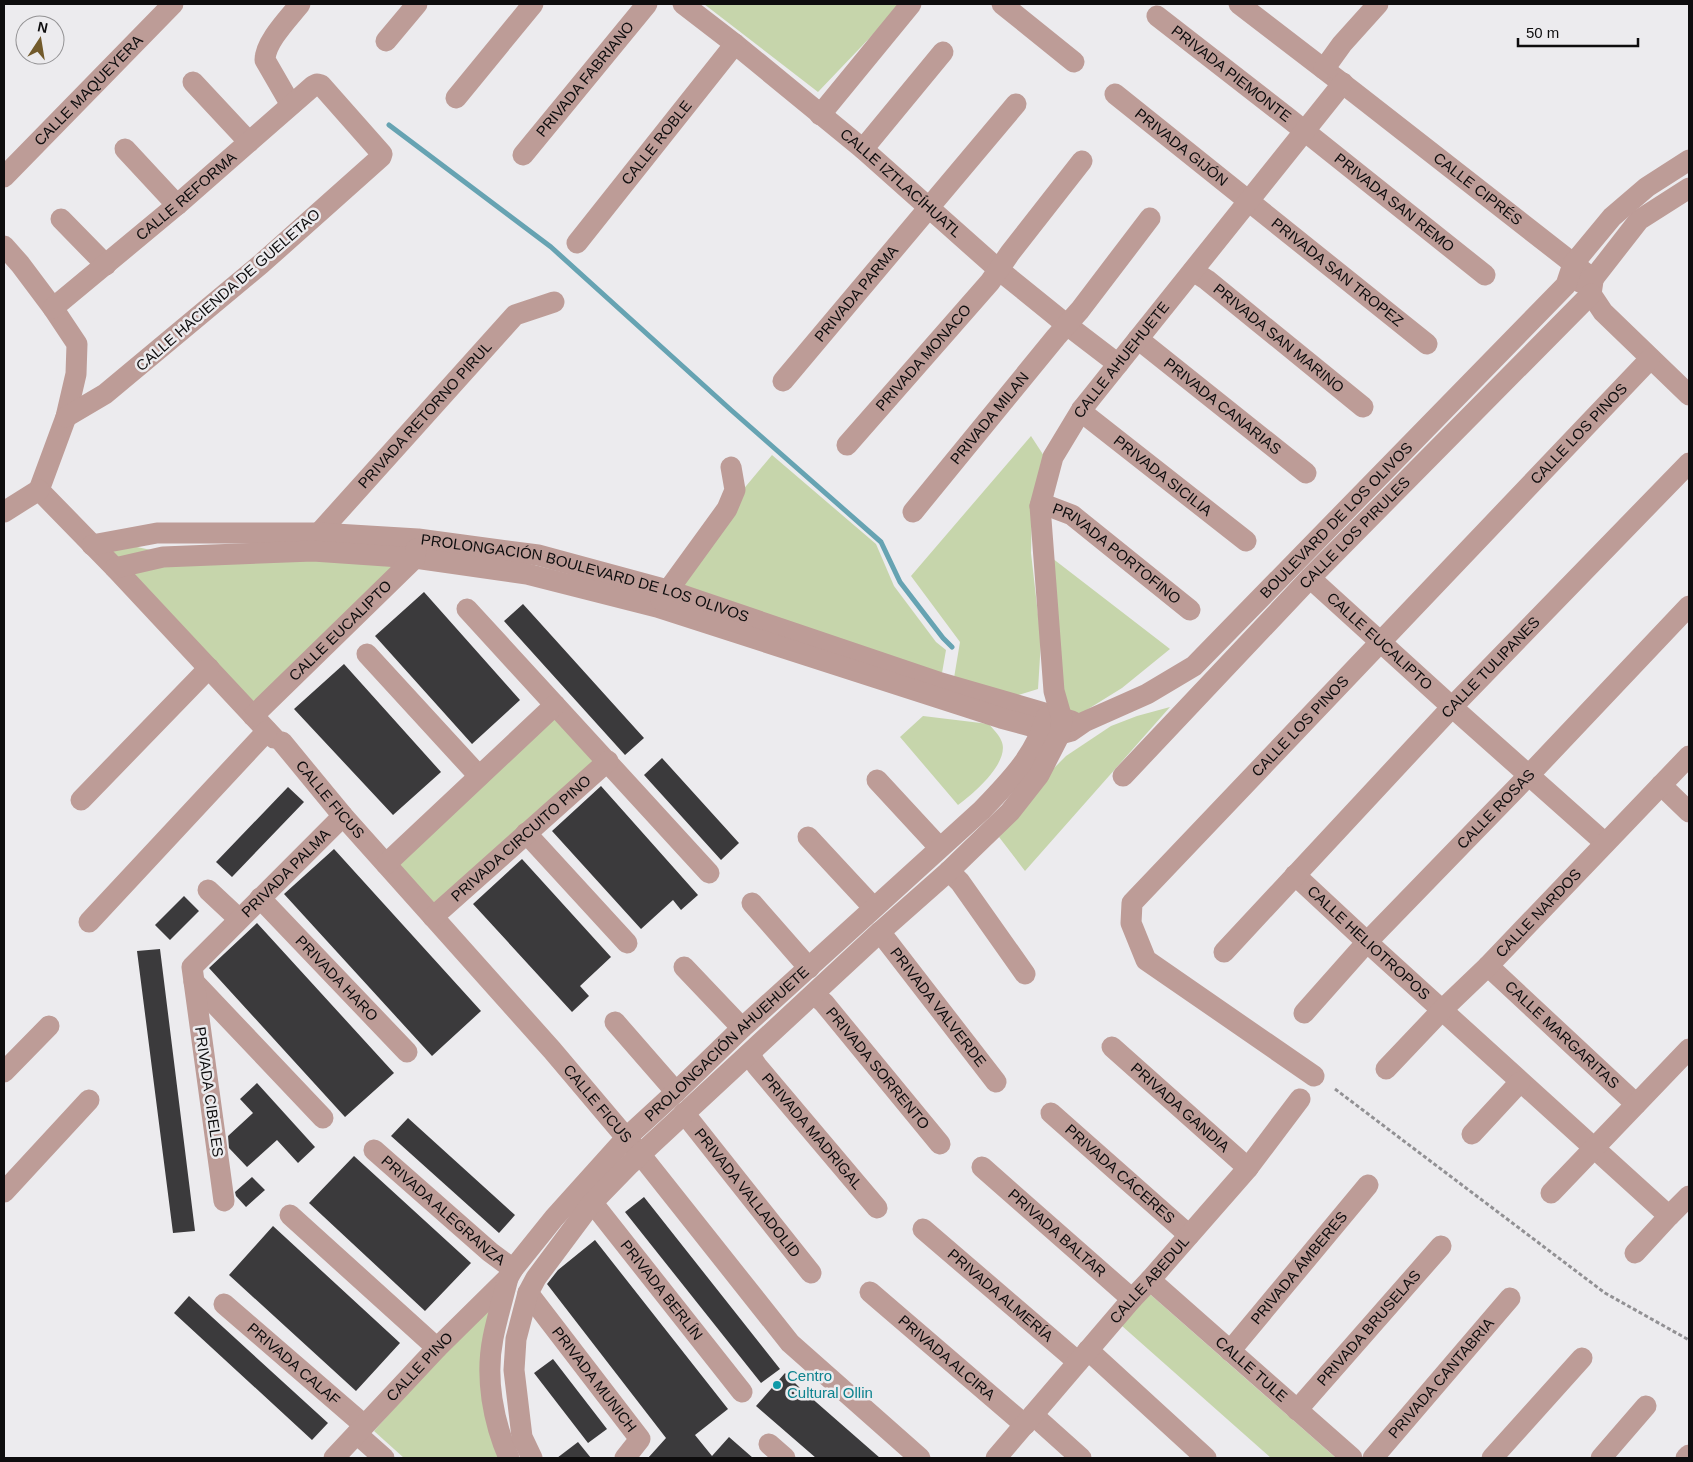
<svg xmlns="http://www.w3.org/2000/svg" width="1693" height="1462" font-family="Helvetica,sans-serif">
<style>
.green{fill:#c6d5ab}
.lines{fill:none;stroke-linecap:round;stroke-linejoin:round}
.stream{stroke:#66a3b2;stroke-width:5}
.building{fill:#3b3a3c}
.path{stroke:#929194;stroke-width:3;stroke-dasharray:4 2.5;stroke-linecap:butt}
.minor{stroke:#bd9c97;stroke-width:21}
.culture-dot{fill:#0f9aa8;stroke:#ecebee;stroke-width:2}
.labels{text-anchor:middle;stroke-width:5;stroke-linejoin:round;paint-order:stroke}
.street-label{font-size:15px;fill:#0e0d0e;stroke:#ecebee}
.culture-label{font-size:15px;fill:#0d838f;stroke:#ecebee;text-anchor:start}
</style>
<rect width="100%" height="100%" fill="#ecebee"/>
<!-- green -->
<path class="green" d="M704 4H902L818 92Z
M1031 436 1044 456 1032 503 1031 553 1041 641 1038 689 1009 698 954 678 960 642 911 576Z
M772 455 876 544 894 586 936 642 946 650 942 673 661 588Z
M85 536 151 550 415 558 258 709Z
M1052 558 1170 649 1122 688 1072 719 1060 677Z
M554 706 606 762 438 912 391 859Z
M1170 707 1025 871 999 837 1048 774 1066 756 1111 726 1137 716Z
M923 716 989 724C993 729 999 735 1001 740 1012 761 973 794 958 805L900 737Z
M1143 1288 1336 1458H1271L1113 1318Z
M493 1297 501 1458H404L374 1431Z"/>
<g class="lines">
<!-- stream -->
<path class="stream" d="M389 125 551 247 731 410 881 542 900 582 943 638 952 647"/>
</g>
<!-- building -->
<path class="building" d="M424 592 520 700 472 744 375 636Z
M523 604 644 738 625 755 504 621Z
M344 664 441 772 393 815 294 709Z
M662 758 739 843 721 860 644 775Z
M601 786 698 895 681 910 673 900 641 929 552 831Z
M288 787 304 802 232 877 216 862Z
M334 849 481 1011 432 1056 284 894Z
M522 859 611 957 580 986 589 996 572 1012 473 904Z
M184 896 199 911 170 940 155 925Z
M257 923 394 1073 345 1117 209 968Z
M160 949 195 1231 173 1233 137 951Z
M257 1083 315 1147 298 1163 277 1140 247 1167 229 1148 228 1136 253 1113 240 1099Z
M408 1118 515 1215 499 1233 391 1136Z
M354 1156 471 1263 425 1311 309 1203Z
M252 1177 265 1190 246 1207 236 1196 235 1192Z
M644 1197 780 1369 761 1383 625 1212Z
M273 1226 400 1343 356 1391 229 1275Z
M595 1240 728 1409 695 1435 712 1456 729 1437 753 1458H648L666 1438 547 1284 558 1270Z
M189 1296 328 1423 312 1440 174 1313Z
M553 1359 607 1429 588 1443 534 1373Z
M785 1373 800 1388 880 1458H816L756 1406Z
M578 1442 591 1458H557Z"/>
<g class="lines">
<!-- path -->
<path class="path" d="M1335 1089 1605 1293 1689 1340"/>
<!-- minor -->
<g class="minor">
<path id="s1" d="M683 4 735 44 863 149 999 270 1067 325 1118 364"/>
<path d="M1002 4 1074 62"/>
<path id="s2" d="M1239 4 1355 93 1593 279"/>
<path id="s3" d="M1157 16 1287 117 1485 275"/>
<path d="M386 41 417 4"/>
<path d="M1324 69 1342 44 1378 4"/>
<path d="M193 82 249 142"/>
<path id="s4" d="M1115 94 1427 344"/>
<path d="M456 98 533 4"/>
<path d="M291 105 265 60C265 42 289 18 300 4"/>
<path d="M820 115 911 4"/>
<path d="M125 149 177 205"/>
<path d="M863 149 943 52"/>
<path id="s5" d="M523 155 647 4"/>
<path id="s6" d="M4 177 173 4"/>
<path d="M61 219 106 265"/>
<path id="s7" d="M577 243 735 44"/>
<path d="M4 246 20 264 53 308 77 344 76 374 66 417 39 490"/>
<path id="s8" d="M1193 271 1207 280 1363 407"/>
<path d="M1593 281 1591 294 1603 312 1689 395"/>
<path d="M1580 282 1593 279 1639 220 1689 188"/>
<path id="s9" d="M53 308 177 205 313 86 317 84 321 85 382 154 381 157 261 264 105 394 66 417"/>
<path id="s10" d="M1138 339 1306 473"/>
<path id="s11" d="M783 381 1016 104"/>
<path id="s12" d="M1082 409 1088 417 1246 541"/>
<path id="s13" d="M847 445 990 282 1010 253 1082 161"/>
<path d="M39 490 115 568 274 738"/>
<path id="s14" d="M1040 506 1051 507 1072 515 1190 610"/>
<path d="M4 512 39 490"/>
<path id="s15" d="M913 512 1056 337 1080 310 1150 218"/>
<path id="s16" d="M316 542 319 533 515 315 554 302"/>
<path id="s17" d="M92 545 157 533H319L418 539 538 555 667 590 938 682 1072 721"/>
<path id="s18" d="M115 568 163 557 313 551 415 558 527 574 657 607 1001 718 1060 734 1071 731 1084 722 1147 694 1194 666 1566 285 1573 264 1612 217 1647 187 1689 160"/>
<path id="s19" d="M1310 578 1452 707 1605 843"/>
<path d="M661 600 727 509 735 490 731 467"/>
<path d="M467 609 709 873"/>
<path d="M367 654 479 776"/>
<path id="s20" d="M253 716 415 558 416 549"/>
<path id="s21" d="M282 742 343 816 552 1050 640 1154 790 1343 920 1458"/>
<path id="s22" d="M1123 776 1310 578 1591 294"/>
<path d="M877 780 939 847"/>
<path d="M1661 785 1689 812"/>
<path d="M81 800 209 668"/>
<path d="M526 833 627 943"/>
<path d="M808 837 873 907"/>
<path d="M386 864 555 705"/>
<path d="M949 871 960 882 1025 974"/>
<path id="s23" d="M1295 875 1367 942 1669 1216"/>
<path d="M208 890 239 919"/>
<path id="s24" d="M260 898 407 1052"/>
<path d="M752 903 809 968"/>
<path id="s25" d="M433 917 608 761"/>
<path d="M89 922 267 731"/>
<path id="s26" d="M880 932 996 1082"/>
<path id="s27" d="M1224 952 1452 707 1689 463"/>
<path id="s28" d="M1488 966 1636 1104"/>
<path d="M684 967 742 1028"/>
<path d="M194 982 323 1118"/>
<path id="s29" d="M814 994 824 1003 940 1144"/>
<path id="s30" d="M1304 1013 1367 942 1529 775 1689 606"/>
<path d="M615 1022 676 1092"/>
<path id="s31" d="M1112 1047 1248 1168"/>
<path id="s32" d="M749 1054 757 1066 877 1208"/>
<path id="s33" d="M1386 1069 1442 1010 1488 966 1689 756"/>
<path d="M4 1072 49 1026"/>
<path id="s34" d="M1314 1076 1146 960 1131 923 1132 903 1650 359"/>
<path id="s35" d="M684 1113 811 1273"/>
<path id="s36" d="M1051 1113 1189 1235"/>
<path d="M1472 1134 1520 1082"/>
<path id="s37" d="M374 1150 490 1252 513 1269"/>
<path id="s38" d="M982 1167 1132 1299"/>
<path d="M4 1192 89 1100"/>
<path id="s39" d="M584 1192 742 1392"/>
<path d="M1551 1193 1689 1049"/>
<path id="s40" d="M224 1201 192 967 343 816"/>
<path d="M290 1215 437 1348"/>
<path id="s41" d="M923 1229 1078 1362"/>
<path d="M1635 1253 1669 1216 1689 1196"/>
<path id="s42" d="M1150 1280 1352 1458"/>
<path id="s43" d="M870 1292 1025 1425"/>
<path id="s44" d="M528 1293 640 1439 625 1458"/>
<path id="s45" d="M224 1304 364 1425"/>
<path d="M1088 1350 1206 1458"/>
<path id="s46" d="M1230 1351 1368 1185"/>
<path id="s47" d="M1297 1410 1441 1246"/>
<path d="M1033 1415 1081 1458"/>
<path d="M357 1434 384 1458"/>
<path d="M769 1444 785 1458"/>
<path id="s48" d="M334 1458 437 1348 508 1278"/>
<path id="s49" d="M509 1458C493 1421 485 1378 493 1338 497 1318 503 1298 508 1278L513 1269 554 1218 626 1138 676 1092 742 1028 982 810C1008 783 1036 755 1046 717"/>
<path id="s50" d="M532 1458 522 1437 514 1370 516 1339 528 1293 536 1278 592 1203 630 1164 880 932 949 871 1010 812 1039 775 1060 734 1062 719 1054 691 1040 506 1053 457 1082 409 1343 83"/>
<path id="s51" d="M996 1458 1132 1299 1150 1280 1248 1168 1300 1099"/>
<path id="s52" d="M1373 1458 1510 1298"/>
<path d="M1492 1458 1582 1358"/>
<path d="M1601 1458 1646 1406"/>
<path d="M1686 1458 1689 1455"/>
</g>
</g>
<!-- markers -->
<circle class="culture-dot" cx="777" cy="1385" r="5"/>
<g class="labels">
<!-- street labels -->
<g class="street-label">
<text dy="5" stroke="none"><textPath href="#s3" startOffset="94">PRIVADA PIEMONTE</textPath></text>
<text dy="5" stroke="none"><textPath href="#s5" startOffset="98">PRIVADA FABRIANO</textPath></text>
<text dy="5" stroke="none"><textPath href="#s6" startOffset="121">CALLE MAQUEYERA</textPath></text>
<text dy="5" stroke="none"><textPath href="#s7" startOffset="128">CALLE ROBLE</textPath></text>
<text dy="5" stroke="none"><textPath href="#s4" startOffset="85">PRIVADA GIJÓN</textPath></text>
<text dy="5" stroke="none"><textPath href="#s1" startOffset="282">CALLE IZTLACÍHUATL</textPath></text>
<text dy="5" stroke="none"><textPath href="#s2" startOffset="302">CALLE CIPRÉS</textPath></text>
<text dy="5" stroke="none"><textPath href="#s9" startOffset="174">CALLE REFORMA</textPath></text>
<text dy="5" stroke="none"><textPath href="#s3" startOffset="302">PRIVADA SAN REMO</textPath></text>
<text dy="5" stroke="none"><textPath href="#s4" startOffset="285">PRIVADA SAN TROPEZ</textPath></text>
<text transform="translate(228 290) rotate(-41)" y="5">CALLE HACIENDA DE GUELETAO</text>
<text dy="5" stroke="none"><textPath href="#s11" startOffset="114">PRIVADA PARMA</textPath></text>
<text dy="5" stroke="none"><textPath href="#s8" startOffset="109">PRIVADA SAN MARINO</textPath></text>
<text dy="5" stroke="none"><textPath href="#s13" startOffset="116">PRIVADA MONACO</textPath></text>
<text dy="5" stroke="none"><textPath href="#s50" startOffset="1345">CALLE AHUEHUETE</textPath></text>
<text dy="5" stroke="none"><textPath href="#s10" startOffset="108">PRIVADA CANARIAS</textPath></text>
<text dy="5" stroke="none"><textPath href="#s16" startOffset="168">PRIVADA RETORNO PIRUL</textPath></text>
<text dy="5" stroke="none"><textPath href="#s15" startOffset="121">PRIVADA MILAN</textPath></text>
<text dy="5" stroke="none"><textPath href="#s34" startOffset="912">CALLE LOS PINOS</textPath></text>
<text dy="5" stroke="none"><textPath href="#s12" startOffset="105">PRIVADA SICILIA</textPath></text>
<text dy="5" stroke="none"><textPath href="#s18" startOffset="1326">BOULEVARD DE LOS OLIVOS</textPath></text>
<text dy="5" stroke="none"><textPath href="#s22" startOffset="336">CALLE LOS PIRULES</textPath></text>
<text dy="5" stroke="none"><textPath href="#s14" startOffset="92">PRIVADA PORTOFINO</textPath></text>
<text dy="5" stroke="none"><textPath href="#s17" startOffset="499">PROLONGACIÓN BOULEVARD DE LOS OLIVOS</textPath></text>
<text dy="5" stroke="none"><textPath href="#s20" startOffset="122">CALLE EUCALIPTO</textPath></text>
<text dy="5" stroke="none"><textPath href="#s19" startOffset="94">CALLE EUCALIPTO</textPath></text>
<text dy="5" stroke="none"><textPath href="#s27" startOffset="390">CALLE TULIPANES</textPath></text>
<text dy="5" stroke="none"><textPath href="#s34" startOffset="508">CALLE LOS PINOS</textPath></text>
<text dy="5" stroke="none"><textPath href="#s21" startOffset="75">CALLE FICUS</textPath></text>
<text dy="5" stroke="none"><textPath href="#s30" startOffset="280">CALLE ROSAS</textPath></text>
<text dy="5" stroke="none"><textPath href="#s25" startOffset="118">PRIVADA CIRCUITO PINO</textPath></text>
<text dy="5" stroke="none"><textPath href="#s40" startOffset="369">PRIVADA PALMA</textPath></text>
<text dy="5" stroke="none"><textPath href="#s33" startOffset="218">CALLE NARDOS</textPath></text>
<text dy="5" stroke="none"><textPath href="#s23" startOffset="100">CALLE HELIOTROPOS</textPath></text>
<text dy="5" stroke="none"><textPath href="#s24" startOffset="111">PRIVADA HARO</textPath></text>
<text dy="5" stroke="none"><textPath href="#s26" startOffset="95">PRIVADA VALVERDE</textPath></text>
<text dy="5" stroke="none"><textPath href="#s28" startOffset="101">CALLE MARGARITAS</textPath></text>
<text dy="5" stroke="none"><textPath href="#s49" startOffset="506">PROLONGACIÓN AHUEHUETE</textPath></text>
<text dy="5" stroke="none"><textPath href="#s29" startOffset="98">PRIVADA SORRENTO</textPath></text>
<text transform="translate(209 1092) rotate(82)" y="5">PRIVADA CIBELES</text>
<text dy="5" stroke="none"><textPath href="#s21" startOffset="480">CALLE FICUS</textPath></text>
<text dy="5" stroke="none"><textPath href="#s31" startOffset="91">PRIVADA GANDIA</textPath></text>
<text dy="5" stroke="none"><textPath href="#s32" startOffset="100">PRIVADA MADRIGAL</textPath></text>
<text dy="5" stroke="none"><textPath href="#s36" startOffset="92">PRIVADA CÁCERES</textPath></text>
<text dy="5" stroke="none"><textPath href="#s35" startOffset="102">PRIVADA VALLADOLID</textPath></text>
<text dy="5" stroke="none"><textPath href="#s37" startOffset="92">PRIVADA ALEGRANZA</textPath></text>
<text dy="5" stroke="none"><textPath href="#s38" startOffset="100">PRIVADA BALTAR</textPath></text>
<text dy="5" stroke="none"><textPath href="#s46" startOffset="108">PRIVADA ÁMBERES</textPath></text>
<text dy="5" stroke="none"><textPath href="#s51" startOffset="235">CALLE ABEDUL</textPath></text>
<text dy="5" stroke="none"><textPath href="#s39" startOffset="125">PRIVADA BERLÍN</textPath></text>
<text dy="5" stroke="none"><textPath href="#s41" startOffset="102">PRIVADA ALMERÍA</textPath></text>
<text dy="5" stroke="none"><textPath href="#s47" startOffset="109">PRIVADA BRUSELAS</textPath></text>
<text dy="5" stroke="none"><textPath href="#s43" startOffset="101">PRIVADA ALCIRA</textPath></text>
<text dy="5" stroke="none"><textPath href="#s45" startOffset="92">PRIVADA CALAF</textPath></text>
<text dy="5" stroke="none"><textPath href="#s48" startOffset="125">CALLE PINO</textPath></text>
<text dy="5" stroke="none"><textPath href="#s42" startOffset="135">CALLE TULE</textPath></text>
<text dy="5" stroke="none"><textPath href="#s52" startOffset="105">PRIVADA CANTABRIA</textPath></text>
<text dy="5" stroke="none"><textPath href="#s44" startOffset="109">PRIVADA MUNICH</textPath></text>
</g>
<!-- culture labels -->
<g class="culture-label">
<text x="787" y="1381">Centro<tspan x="787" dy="17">Cultural Ollin</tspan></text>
</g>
</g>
<!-- border -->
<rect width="1693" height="1462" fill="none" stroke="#0e0d0e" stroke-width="10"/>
<!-- north arrow -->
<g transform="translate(40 40) rotate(12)"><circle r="24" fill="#ecebee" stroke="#939294"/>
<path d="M0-4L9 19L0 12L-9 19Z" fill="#725a2b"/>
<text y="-8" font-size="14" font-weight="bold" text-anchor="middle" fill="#0e0d0e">N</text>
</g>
<!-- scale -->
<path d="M1518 38v8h120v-8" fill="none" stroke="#0e0d0e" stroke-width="2.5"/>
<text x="1526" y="38" font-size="15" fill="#0e0d0e" stroke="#ecebee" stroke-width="4" paint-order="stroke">50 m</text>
</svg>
